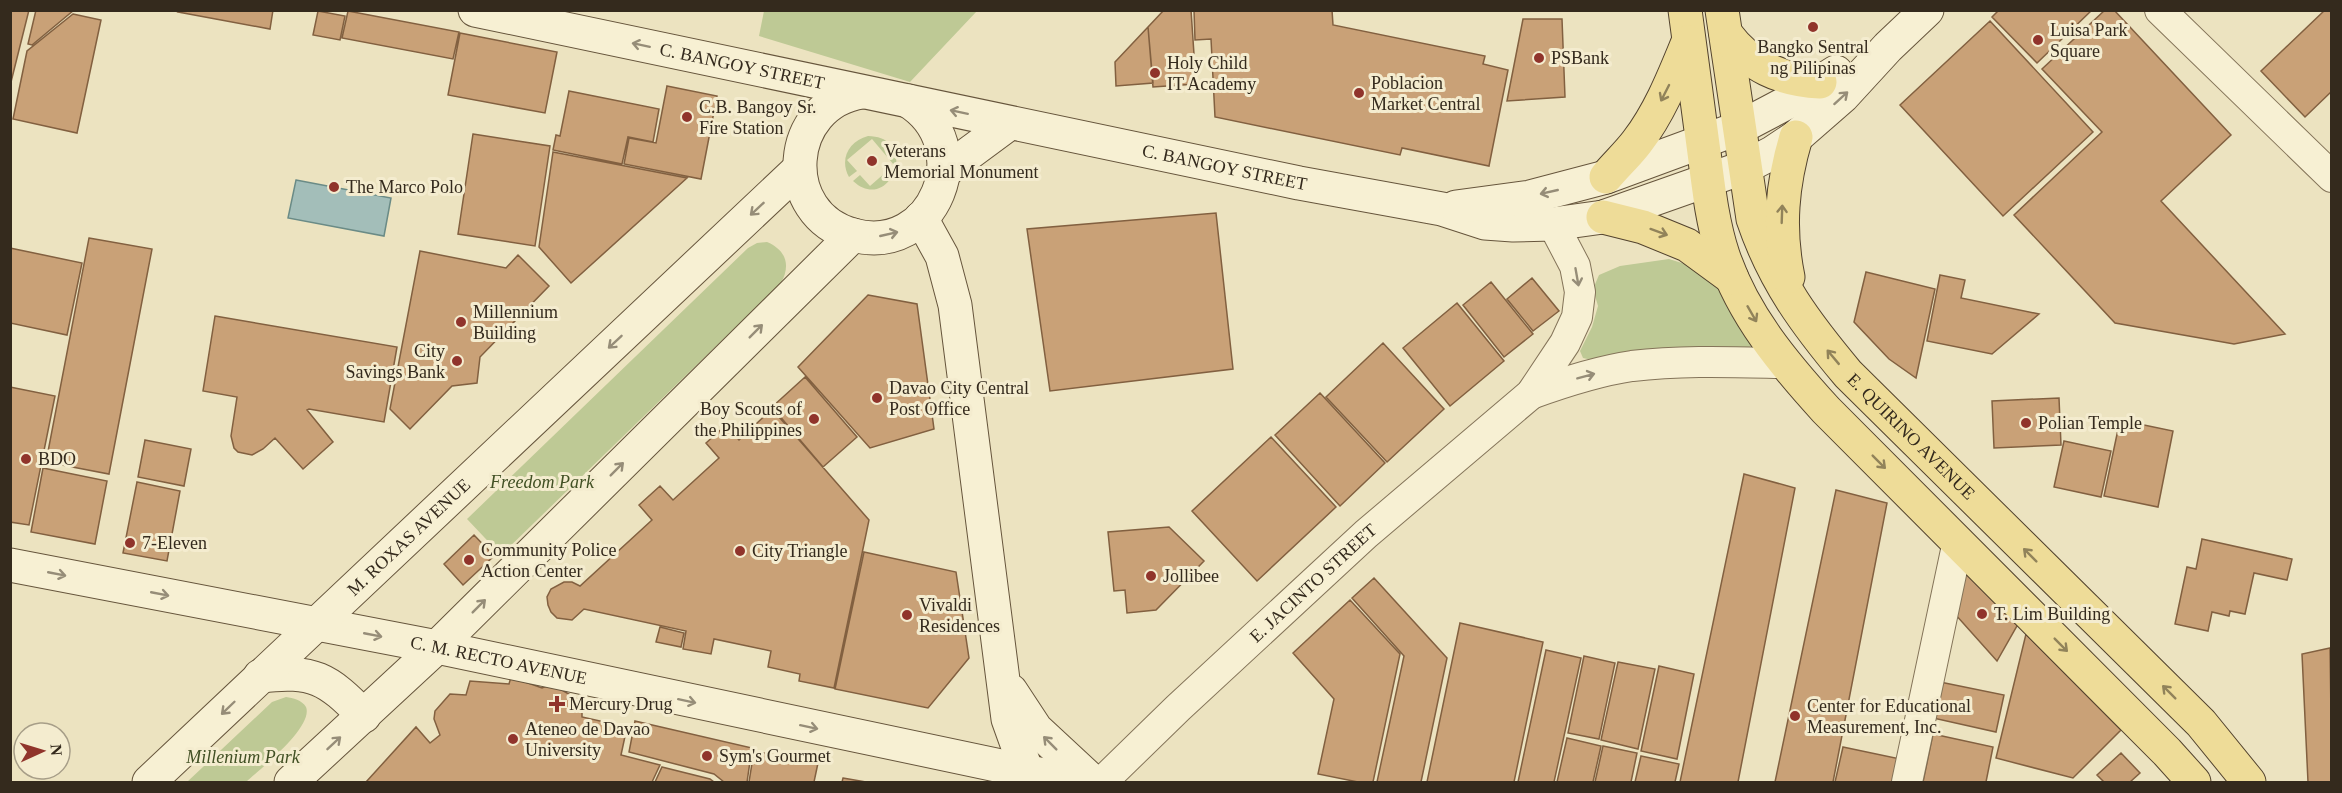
<svg xmlns="http://www.w3.org/2000/svg" width="2342" height="793" font-family="Georgia,serif">
<style>
.green{fill:#bec995}
.water{fill:#a3beb9;stroke:#6a8b86;stroke-width:1.5}
.building{fill:#c9a177;stroke:#826040;stroke-width:1.5}
.lines{fill:none;stroke-linecap:round;stroke-linejoin:round}
.minor-casing{stroke:#847459;stroke-width:32}
.secondary-casing{stroke:#66553c;stroke-width:35}
.primary-casing{stroke:#52422d;stroke-width:35}
.minor{stroke:#f7f0d3;stroke-width:30}
.secondary{stroke:#f7f0d3;stroke-width:33}
.primary{stroke:#eedc98;stroke-width:33}
.oneway{stroke:#968d78}
.oneway2{stroke:#91835a}
.poi-dot{fill:#90342b;stroke:#f4eccf;stroke-width:2}
.labels{text-anchor:middle;stroke-width:6;stroke-linejoin:round;paint-order:stroke}
.poi-label{font-size:18px;fill:#342a1d;stroke:#f4eccf;text-anchor:start}
.street-label{font-size:18px;fill:#342a1d;stroke:#f4eccf}
.park-label{font-size:18px;font-style:italic;fill:#415024;stroke:#f4eccf}
</style>
<rect width="100%" height="100%" fill="#ece3c0"/>
<!-- green -->
<path class="green" d="M764 11V10L977 11 910 82 759 36Z
M868 136C921 137 890 215 853 181L860 175 870 186 894 165 872 139 847 160 857 171 849 177C839 159 849 141 868 136Z
M767 242C786 250 791 265 781 283L501 555 467 519 748 248 757 243Z
M1669 259 1704 270 1723 284 1750 332 1751 346 1746 353 1596 361 1583 358 1580 351 1592 327 1598 306 1593 289 1599 275 1620 266Z
M286 697C293 698 302 700 306 707 314 727 259 770 246 782H187L272 702Z"/>
<!-- water -->
<path class="water" d="M296 180 391 198 384 236 288 218Z"/>
<!-- building -->
<path class="building" d="M10 10H29L10 86Z
M36 10H74L32 45 28 44Z
M180 10H273L270 29 178 12Z
M1164 10H1191L1196 84 1153 87 1148 27Z
M1194 10H1332L1333 25 1485 56 1483 64 1508 70 1489 166 1402 148 1400 155 1215 117 1211 39 1195 40Z
M1999 10H2092L2037 63 1992 17Z
M2105 10H2114L2231 135 2161 201 2285 334 2234 344 2115 323 2014 215 2102 132 2042 69Z
M2325 10H2332V91L2305 117 2261 71Z
M318 11 345 16 340 40 313 35Z
M348 11 459 32 453 59 342 38Z
M73 14 101 20 77 133 13 119 27 51Z
M1523 19H1562L1565 97 1507 101Z
M1990 21 2093 132 2003 216 1900 105Z
M1148 27 1153 83 1116 86 1115 62Z
M460 33 557 52 545 113 448 95Z
M667 86 717 96 701 179 624 164 629 138 656 143Z
M569 91 659 109 653 142 628 137 622 164 553 150 556 135 560 136Z
M473 134 550 146 535 246 458 234Z
M553 152 687 178 571 283 539 247Z
M1216 213 1233 369 1050 391 1027 229Z
M89 238 152 249 109 474 46 462Z
M10 248 82 263 67 335 10 323Z
M420 251 506 268 518 255 549 286 480 357 477 383 452 386 410 429 390 409Z
M1866 272 1935 289 1916 378 1889 359 1854 322Z
M1940 275 1965 280 1961 298 2039 314 1992 354 1927 341Z
M1532 278 1559 311 1533 331 1507 299Z
M1491 282 1533 334 1504 357 1463 305Z
M868 295 917 304 934 429 870 448 798 367Z
M1457 303 1504 361 1450 406 1403 348Z
M215 316 397 347 384 422 309 409 307 410 333 442 303 469 275 438 263 449 252 455 238 452 234 448 231 436 237 397 203 391Z
M1383 343 1444 409 1387 462 1326 397Z
M805 377 857 437 823 467 772 407Z
M10 387 55 396 29 525 10 522Z
M1320 393 1385 463 1340 506 1275 435Z
M2059 398 2061 445 1994 448 1992 401Z
M772 409 869 520 834 688 799 681 800 674 768 667 771 651 714 639 711 654 683 649 686 631 584 609 572 620 557 618 551 612 548 605 547 597 551 589 564 582H572L580 586 652 520 639 505 660 486 673 500 719 458 706 443 726 425 739 440Z
M2120 420 2173 431 2158 507 2104 496Z
M1271 437 1336 507 1257 581 1192 511Z
M145 440 191 449 184 486 138 477Z
M2064 441 2111 451 2101 497 2054 487Z
M43 468 107 481 95 544 31 532Z
M1744 474 1795 488 1738 782H1680Z
M137 482 180 491 167 561 123 553Z
M1836 490 1887 503 1833 782H1775Z
M1169 527 1204 561 1156 610 1127 613 1125 590 1114 591 1108 532Z
M474 535 494 556 463 585 444 564Z
M2202 539 2292 559 2287 580 2254 573 2245 614 2230 611 2229 616 2212 612 2208 631 2175 624 2187 567 2196 569Z
M864 552 956 572 969 658 928 708 835 689Z
M1967 572 2018 624 1997 661 1946 604Z
M1374 578 1447 658 1421 782H1377L1404 656 1352 598Z
M1350 600 1400 654 1373 782H1358L1318 774 1334 699 1293 653Z
M1460 623 1543 642 1514 782H1427Z
M660 627 684 633 681 647 656 642Z
M2026 634 2121 730 2073 778 1996 758Z
M2330 648 2332 782H2308L2302 654Z
M1546 650 1581 658 1554 782H1518Z
M1584 656 1615 663 1599 739 1568 733Z
M1618 662 1655 669 1638 749 1601 740Z
M1659 666 1694 674 1677 759 1641 751Z
M511 677 542 688 552 684 582 702V717L627 727 621 755 660 765 652 782H366L416 727 430 743 440 735 434 719 435 711 450 694 466 695 470 681 509 684Z
M1940 682 2004 695 1996 732 1933 718Z
M635 721 752 748 747 782H724L714 774 629 752Z
M1933 734 1993 747 1986 782H1923Z
M1567 738 1601 746 1593 782H1557Z
M1603 746 1637 753 1631 782H1595Z
M1843 747 1905 760 1900 782H1835Z
M754 751 818 763 814 782H749Z
M2121 753 2140 773 2130 782H2104L2097 775Z
M1641 756 1679 764 1675 782H1635Z
M662 767 710 779 714 782H655Z
M843 778 866 782H842Z"/>
<g class="lines">
<defs>
<g id="minor">
<path d="M2160 10 2332 177"/>
<path d="M1531 394C1564 382 1598 371 1632 366 1682 360 1733 362 1784 363"/>
<path id="s1" d="M1102 782 1178 708 1366 534 1531 394 1565 343 1577 317 1580 292 1575 266 1553 224"/>
<path d="M1907 782 1958 541"/>
</g>
<g id="secondary">
<path id="s2" d="M475 10 1299 183 1442 209 1485 223 1513 225 1553 224 1603 217 1745 167 1772 153 1796 137 1843 96 1888 47 1927 10"/>
<path d="M862 92C785 104 777 214 853 235 934 257 980 146 908 101"/>
<path d="M945 171 1010 123"/>
<path d="M1456 207 1530 197 1606 177 1739 128 1792 100 1836 72"/>
<path d="M921 218 942 256 955 305 1008 719 1027 772 1028 782"/>
<path id="s3" d="M10 565 437 647 1077 782"/>
<path d="M260 676C314 670 327 678 364 716"/>
<path d="M1011 691 1036 729 1093 782"/>
<path id="s4" d="M149 782 799 169"/>
<path d="M291 782 437 647 853 235"/>
</g>
<g id="primary">
<path d="M1685 10C1692 60 1698 111 1705 160 1709 192 1713 225 1723 255 1743 315 1784 364 1826 410L2167 752 2194 782"/>
<path id="s5" d="M1722 10 1753 219C1774 281 1806 324 1848 374L2201 723 2249 782"/>
<path d="M1726 34C1750 66 1780 80 1820 82"/>
<path d="M1606 177C1616 165 1628 154 1637 142 1660 112 1674 76 1688 42"/>
<path d="M1603 217 1643 227 1687 245 1732 278"/>
<path d="M1788 277C1778 228 1782 184 1796 137"/>
</g>
</defs>
<!-- minor casing -->
<use href="#minor" class="minor-casing"/>
<!-- secondary casing -->
<use href="#secondary" class="secondary-casing"/>
<!-- primary casing -->
<use href="#primary" class="primary-casing"/>
<!-- minor -->
<use href="#minor" class="minor"/>
<!-- secondary -->
<use href="#secondary" class="secondary"/>
<!-- primary -->
<use href="#primary" class="primary"/>
</g>
<!-- one-way arrows -->
<defs><path id="oneway-shaft" d="M-6 0H5M1.5-3L5.5 0L1.5 3" fill="none" stroke-width="1.6" stroke-linecap="round" stroke-linejoin="round" transform="scale(1.5)"/></defs>
<g class="oneway">
<use href="#oneway-shaft" transform="translate(641 45) rotate(-168)"/>
<use href="#oneway-shaft" transform="translate(1841 98) rotate(-42)"/>
<use href="#oneway-shaft" transform="translate(959 112) rotate(-168)"/>
<use href="#oneway-shaft" transform="translate(1549 192) rotate(167)"/>
<use href="#oneway-shaft" transform="translate(757 209) rotate(137)"/>
<use href="#oneway-shaft" transform="translate(889 234) rotate(-13)"/>
<use href="#oneway-shaft" transform="translate(1577 277) rotate(80)"/>
<use href="#oneway-shaft" transform="translate(756 331) rotate(-45)"/>
<use href="#oneway-shaft" transform="translate(615 342) rotate(137)"/>
<use href="#oneway-shaft" transform="translate(1586 376) rotate(-15)"/>
<use href="#oneway-shaft" transform="translate(617 469) rotate(-45)"/>
<use href="#oneway-shaft" transform="translate(57 574) rotate(11)"/>
<use href="#oneway-shaft" transform="translate(160 594) rotate(11)"/>
<use href="#oneway-shaft" transform="translate(479 606) rotate(-45)"/>
<use href="#oneway-shaft" transform="translate(373 635) rotate(11)"/>
<use href="#oneway-shaft" transform="translate(687 701) rotate(12)"/>
<use href="#oneway-shaft" transform="translate(228 708) rotate(136)"/>
<use href="#oneway-shaft" transform="translate(809 727) rotate(12)"/>
<use href="#oneway-shaft" transform="translate(334 743) rotate(-43)"/>
<use href="#oneway-shaft" transform="translate(1050 743) rotate(-135)"/>
</g>
<g class="oneway2">
<use href="#oneway-shaft" transform="translate(1665 93) rotate(117)"/>
<use href="#oneway-shaft" transform="translate(1782 214) rotate(-88)"/>
<use href="#oneway-shaft" transform="translate(1659 232) rotate(20)"/>
<use href="#oneway-shaft" transform="translate(1752 314) rotate(60)"/>
<use href="#oneway-shaft" transform="translate(1833 357) rotate(-130)"/>
<use href="#oneway-shaft" transform="translate(1879 462) rotate(45)"/>
<use href="#oneway-shaft" transform="translate(2030 555) rotate(-135)"/>
<use href="#oneway-shaft" transform="translate(2061 645) rotate(45)"/>
<use href="#oneway-shaft" transform="translate(2169 692) rotate(-135)"/>
</g>
<!-- markers -->
<g class="poi-dot">
<circle cx="1813" cy="27" r="6"/>
<circle cx="2038" cy="40" r="6"/>
<circle cx="1539" cy="58" r="6"/>
<circle cx="1155" cy="73" r="6"/>
<circle cx="1359" cy="93" r="6"/>
<circle cx="687" cy="117" r="6"/>
<circle cx="872" cy="161" r="6"/>
<circle cx="334" cy="187" r="6"/>
<circle cx="461" cy="322" r="6"/>
<circle cx="457" cy="361" r="6"/>
<circle cx="877" cy="398" r="6"/>
<circle cx="814" cy="419" r="6"/>
<circle cx="2026" cy="423" r="6"/>
<circle cx="26" cy="459" r="6"/>
<circle cx="130" cy="543" r="6"/>
<circle cx="740" cy="551" r="6"/>
<circle cx="469" cy="560" r="6"/>
<circle cx="1151" cy="576" r="6"/>
<circle cx="1982" cy="614" r="6"/>
<circle cx="907" cy="615" r="6"/>
<path d="M554 695h6v6h6v6h-6v6h-6v-6h-6v-6h6z"/>
<circle cx="1795" cy="716" r="6"/>
<circle cx="513" cy="739" r="6"/>
<circle cx="707" cy="756" r="6"/>
</g>
<g class="labels">
<!-- poi labels -->
<g class="poi-label">
<text x="2050" y="36">Luisa Park<tspan x="2050" dy="21">Square</tspan></text>
<text x="1813" y="53" text-anchor="middle">Bangko Sentral<tspan x="1813" dy="21">ng Pilipinas</tspan></text>
<text x="1551" y="64">PSBank</text>
<text x="1167" y="69">Holy Child<tspan x="1167" dy="21">IT Academy</tspan></text>
<text x="1371" y="89">Poblacion<tspan x="1371" dy="21">Market Central</tspan></text>
<text x="699" y="113">C.B. Bangoy Sr.<tspan x="699" dy="21">Fire Station</tspan></text>
<text x="884" y="157">Veterans<tspan x="884" dy="21">Memorial Monument</tspan></text>
<text x="346" y="193">The Marco Polo</text>
<text x="473" y="318">Millennium<tspan x="473" dy="21">Building</tspan></text>
<text x="445" y="357" text-anchor="end">City<tspan x="445" dy="21">Savings Bank</tspan></text>
<text x="889" y="394">Davao City Central<tspan x="889" dy="21">Post Office</tspan></text>
<text x="802" y="415" text-anchor="end">Boy Scouts of<tspan x="802" dy="21">the Philippines</tspan></text>
<text x="2038" y="429">Polian Temple</text>
<text x="38" y="465">BDO</text>
<text x="142" y="549">7-Eleven</text>
<text x="481" y="556">Community Police<tspan x="481" dy="21">Action Center</tspan></text>
<text x="752" y="557">City Triangle</text>
<text x="1163" y="582">Jollibee</text>
<text x="919" y="611">Vivaldi<tspan x="919" dy="21">Residences</tspan></text>
<text x="1994" y="620">T. Lim Building</text>
<text x="569" y="710">Mercury Drug</text>
<text x="1807" y="712">Center for Educational<tspan x="1807" dy="21">Measurement, Inc.</tspan></text>
<text x="525" y="735">Ateneo de Davao<tspan x="525" dy="21">University</tspan></text>
<text x="719" y="762">Sym's Gourmet</text>
</g>
<!-- street labels -->
<g class="street-label">
<text dy="6" stroke="none"><textPath href="#s2" startOffset="273">C. BANGOY STREET</textPath></text>
<text dy="6" stroke="none"><textPath href="#s2" startOffset="766">C. BANGOY STREET</textPath></text>
<text dy="6" stroke="none"><textPath href="#s5" startOffset="483">E. QUIRINO AVENUE</textPath></text>
<text dy="6" stroke="none"><textPath href="#s4" startOffset="357">M. ROXAS AVENUE</textPath></text>
<text dy="6" stroke="none"><textPath href="#s1" startOffset="290">E. JACINTO STREET</textPath></text>
<text dy="6" stroke="none"><textPath href="#s3" startOffset="498">C. M. RECTO AVENUE</textPath></text>
</g>
<!-- park labels -->
<g class="park-label">
<text x="542" y="488">Freedom Park</text>
<text x="243" y="763">Millenium Park</text>
</g>
</g>
<!-- border -->
<rect width="2342" height="793" fill="none" stroke="#342a1d" stroke-width="24"/>
<!-- north arrow -->
<g transform="translate(42 751) rotate(86)"><circle r="28" fill="#f4eccf" stroke="#a79e88" stroke-width="1.5"/>
<path d="M0-4.5L10 22L0 15L-10 22Z" fill="#90342b"/>
<text y="-9" font-size="16" font-weight="bold" text-anchor="middle" fill="#342a1d">N</text>
</g>
</svg>
